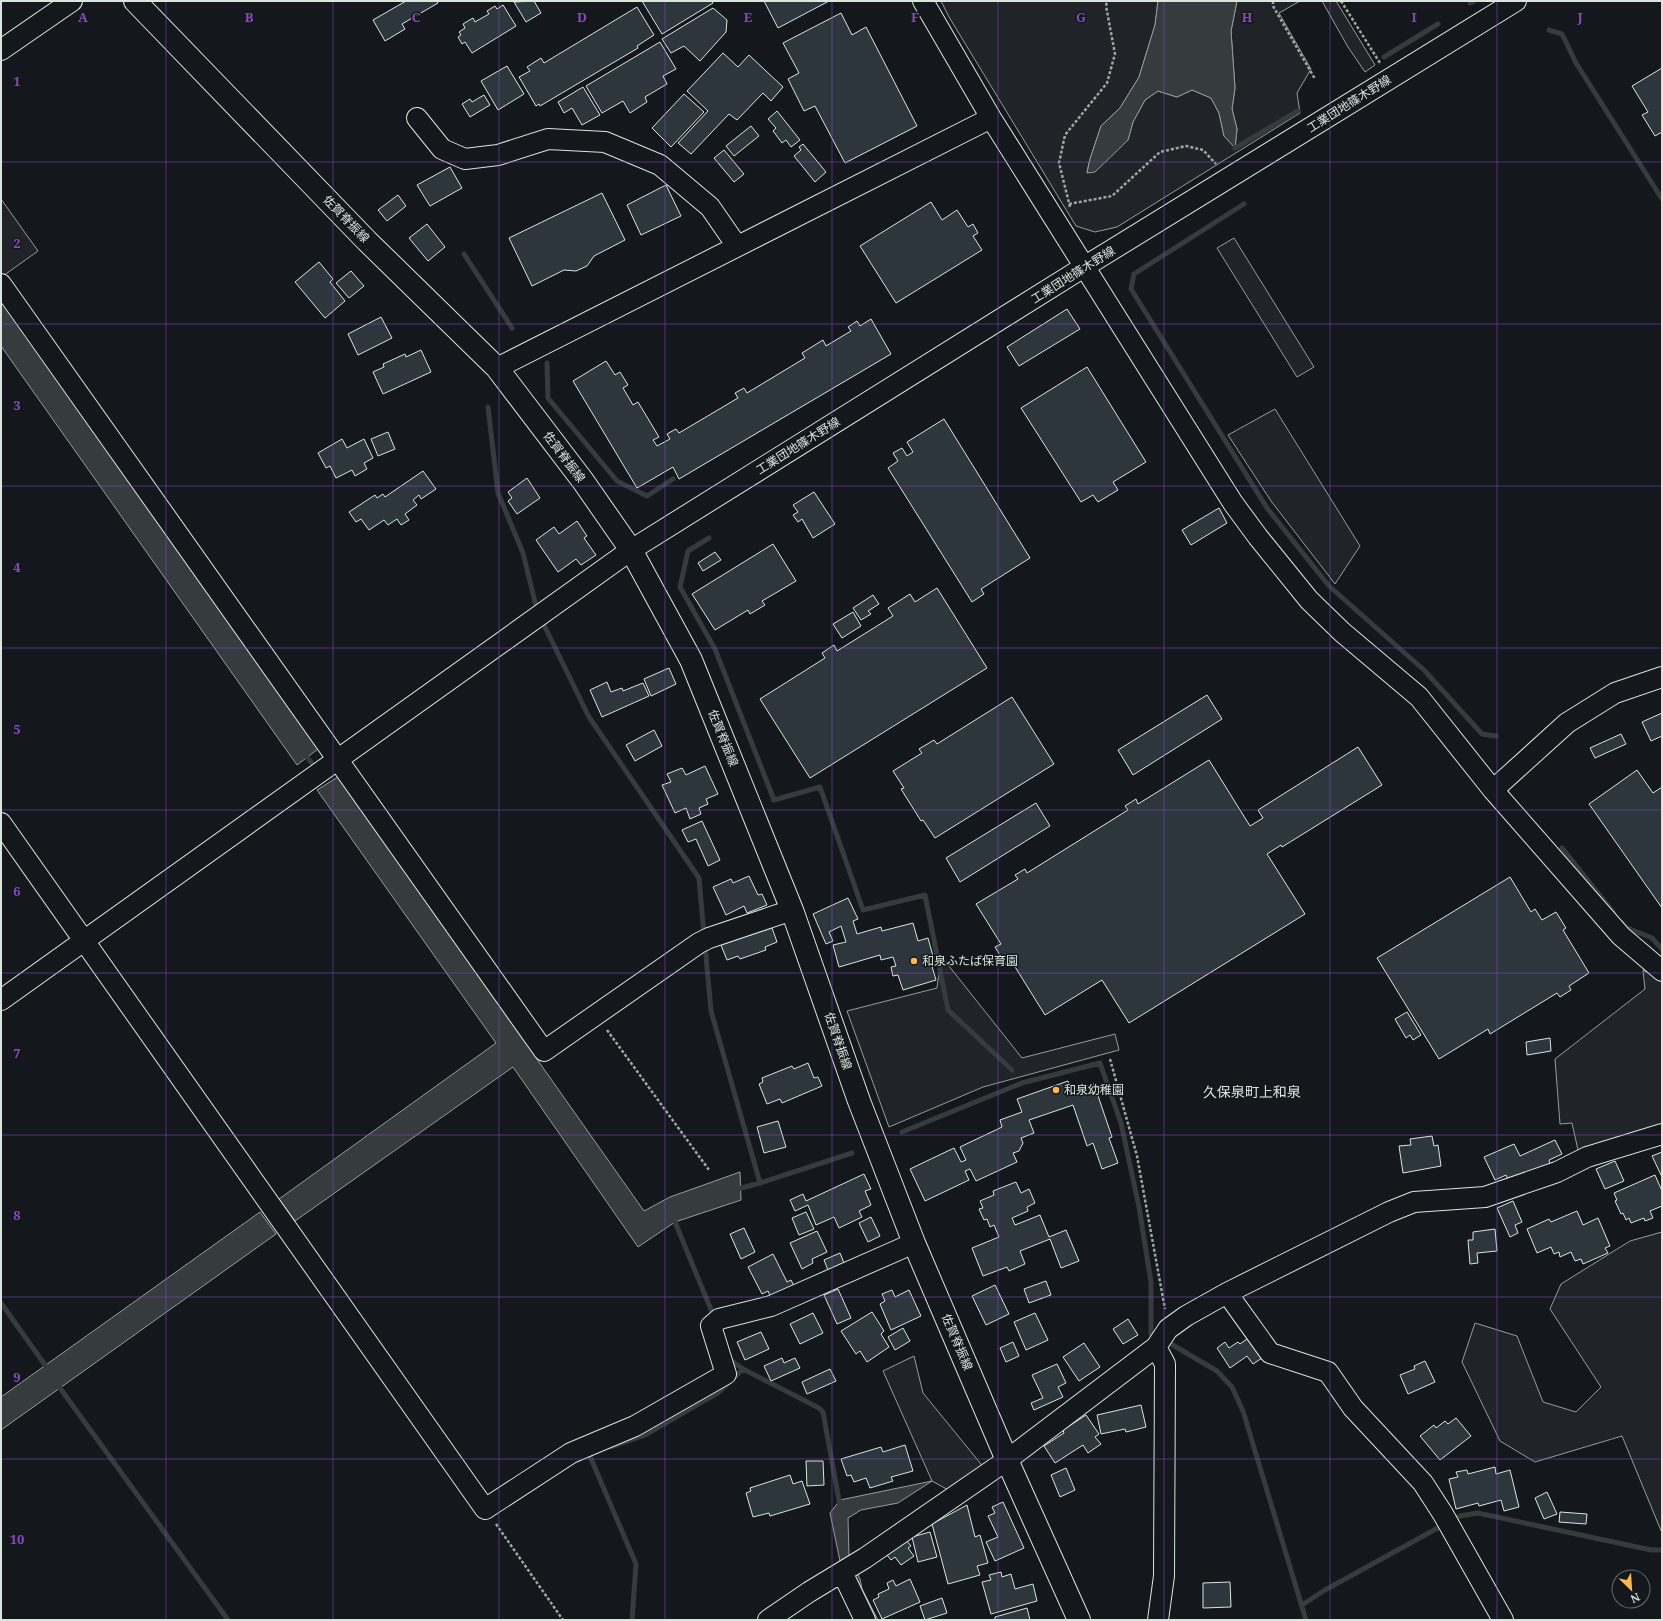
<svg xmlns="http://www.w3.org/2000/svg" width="1663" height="1621" font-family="'Noto Serif','Noto Sans JP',serif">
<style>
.green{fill:#202428;stroke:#939e99}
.water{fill:#363b3e;stroke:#939e99}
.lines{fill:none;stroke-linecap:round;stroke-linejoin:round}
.stream{stroke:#363b3e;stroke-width:5}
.building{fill:#2c363c;stroke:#d8e6dc}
.minor-casing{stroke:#d8e6dc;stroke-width:22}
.major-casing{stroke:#d8e6dc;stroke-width:24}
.path{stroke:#9da8a2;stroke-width:2.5;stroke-dasharray:3 2;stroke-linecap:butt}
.minor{stroke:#14181c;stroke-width:20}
.major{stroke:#14181c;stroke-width:22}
.grid{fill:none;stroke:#8948c3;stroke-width:1;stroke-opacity:0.55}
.poi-dot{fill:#ffb74d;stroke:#14181c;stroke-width:1.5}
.labels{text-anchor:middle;stroke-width:3;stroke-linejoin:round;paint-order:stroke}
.street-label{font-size:12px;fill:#d8e6dc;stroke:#14181c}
.poi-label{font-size:12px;fill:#d8e6dc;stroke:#14181c;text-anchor:start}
.quarter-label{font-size:14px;fill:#d8e6dc;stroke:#14181c}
.grid-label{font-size:13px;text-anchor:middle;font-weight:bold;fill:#8948c3;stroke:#14181c;stroke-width:3;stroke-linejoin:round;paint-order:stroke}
</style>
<rect width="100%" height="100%" fill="#14181c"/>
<!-- green -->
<path class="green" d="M941 1H1158L1155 25 1139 77 1120 108 1101 126 1090 159 1087 172 1128 140 1133 122 1145 100 1158 91 1177 97 1192 90 1211 98 1219 113 1224 136 1235 147 1237 129 1232 109 1235 88 1231 31 1237 1H1300L1279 13 1311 69 1297 93 1300 113 1117 227 1095 232 1076 226 949 17Z
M1322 1H1336L1375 65 1365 72 1348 47Z
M1 199 38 251 3 276 1 272Z
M1234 238 1314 367 1297 377 1217 248Z
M1275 409 1360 546 1335 584 1271 501 1228 435Z
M941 956 1022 1058 1115 1034 1119 1050 983 1087 889 1127 847 1011 937 988Z
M1643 970 1662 981V1126L1578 1150 1572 1123 1560 1124 1555 1059 1645 989Z
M1662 1232V1533L1622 1436 1535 1462 1500 1441 1462 1362 1475 1323 1517 1336 1543 1402 1576 1412 1601 1387 1550 1309 1561 1284 1630 1241Z
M914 1356 923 1393 985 1469 952 1492 932 1481 883 1371Z"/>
<!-- water -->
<path class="water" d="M1158 1H1237L1231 31 1235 88 1232 109 1237 129 1235 148 1224 136 1219 113 1211 98 1192 90 1177 97 1158 91 1145 100 1133 122 1128 140 1095 172 1087 173 1090 159 1101 126 1120 108 1139 77 1155 25Z
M1 301 318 749 297 765 1 346Z
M338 777 644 1211 670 1197 740 1172 741 1200 675 1222 638 1247 513 1067 295 1221 279 1199 496 1043 317 790Z
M260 1212 276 1234 1 1430V1397Z
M932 1481 898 1503 861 1510 848 1518 849 1556 860 1579 862 1589 878 1620H870L840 1561 830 1513 840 1500Z"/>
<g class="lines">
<!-- stream -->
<path class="stream" d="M1470 3 1474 1
M1549 30 1562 34 1576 63 1662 199
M1384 57 1438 24
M1235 148 1298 111
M1244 204 1134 274 1131 289 1267 508 1329 586 1424 670 1482 734 1496 736
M464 254 512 328
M547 363 548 398 617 481 647 496 673 479
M488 407 498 493 523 553 536 606
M709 538 688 551 680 587 715 649 774 800 820 787 863 910 925 895 948 1010 1012 1070
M544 625 589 717 699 878 704 935
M304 753 316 769
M1562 848 1613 912
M1622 923 1625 927 1652 938 1662 949
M705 945 711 1011 760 1183
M902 1132 1022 1083 1100 1063 1121 1123 1139 1207 1151 1282V1334L1159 1337
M734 1190 760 1183 852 1153
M673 1217 714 1317
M1 1303 45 1365
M1166 1341 1217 1371 1232 1387 1243 1411 1306 1620
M728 1356 729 1359 743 1369 819 1408 823 1412 840 1506
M60 1388 228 1620
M611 1447 645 1435 719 1392 743 1369
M592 1453 589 1454 636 1564 632 1620
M1452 1520 1460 1516 1478 1513 1651 1550H1662
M1302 1605 1325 1590 1445 1524"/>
</g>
<!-- building -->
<path class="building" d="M406 1H437L438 3 402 24 405 29 385 41 373 20Z
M534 1 541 13 526 22 514 2Z
M642 1H712L713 3 662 34Z
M764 1H829L778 28Z
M503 5 516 26 472 53 465 42 462 44 458 37 461 35 459 32 465 28 463 24 473 18 475 22 489 14 487 11 495 6 497 9Z
M637 7 654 35 637 46 638 48 540 106 539 104 536 106 519 77 530 71 527 67 541 58 544 63Z
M713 8 727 20 726 32 700 61 684 46 671 53 662 39Z
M841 13 852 35 866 27 917 126 845 163 815 106 804 111 788 79 799 73 783 43Z
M660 42 676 69 663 76 667 84 645 97 647 102 630 113 623 101 602 113 586 86Z
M723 53 738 67 749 55 783 87 771 101 763 93 737 120 729 114 691 154 678 143 708 111 687 91Z
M507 66 524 94 498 110 481 81Z
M1662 68V132L1655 136 1642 115 1648 112 1632 86Z
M583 87 600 115 582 125 572 108 564 113 558 102Z
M684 94 704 112 671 147 652 128Z
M484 95 490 105 470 117 462 104 470 99 472 102Z
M777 111 800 140 791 147 786 140 782 143 773 131 776 128 768 119Z
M751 126 759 136 734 156 726 146Z
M803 144 826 172 815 182 794 156 801 150 799 147Z
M724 150 744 174 734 182 714 158Z
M450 167 462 188 430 206 417 185Z
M666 185 681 216 641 235 627 205Z
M602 193 625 240 594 256 587 266 576 271 564 270 532 286 509 238Z
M398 195 406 206 387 221 378 210Z
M931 202 942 220 957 210 968 227 973 224 978 233 973 236 982 250 896 303 860 246Z
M427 224 445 247 428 261 409 238Z
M319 262 333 279 330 282 345 301 325 318 295 282Z
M351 271 364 286 349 298 336 283Z
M1067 309 1080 329 1019 366 1007 347Z
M381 317 392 338 358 355 348 334Z
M871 319 891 354 679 479 673 467 637 488 573 381 606 361 615 375 620 372 628 385 623 388 633 405 638 402 659 437 653 440 657 446 670 439 667 434 676 429 679 433 738 398 735 393 744 388 747 393 805 358 802 353 823 340 826 346 851 331 848 327 857 321 860 326Z
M421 350 431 372 383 394 373 372 384 367 383 364 405 354 406 357Z
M1087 367 1146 462 1113 482 1118 490 1098 502 1093 495 1081 502 1021 408Z
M944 419 1030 558 981 589 984 594 972 602 888 468 898 461 893 453 902 448 907 456 913 452 907 442Z
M388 432 395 449 378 456 371 439Z
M342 439 347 448 364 439 373 458 364 463 367 469 355 476 352 470 336 478 330 466 326 468 318 453Z
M423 471 436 489 421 499 419 495 413 500 417 505 405 514 409 520 401 525 397 519 388 525 384 520 369 530 361 519 356 522 349 512 375 495 377 498 383 494 385 497Z
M527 478 540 498 517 514 508 501 512 498 508 492Z
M814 492 835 524 813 538 802 519 798 522 793 515 798 512 793 505Z
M1219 508 1227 523 1191 545 1182 530Z
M577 521 587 536 584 538 596 555 581 565 576 559 558 572 536 540 554 527 559 534Z
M773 544 796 581 762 601 765 605 750 614 748 610 715 630 692 594Z
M715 552 721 560 703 571 698 563Z
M937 588 987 668 810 778 760 699 825 658 822 653 834 645 837 651 893 616 888 608 910 594 915 602Z
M873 595 879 604 868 611 871 614 861 620 853 608Z
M853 612 861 626 842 638 833 624Z
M669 668 676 684 651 696 644 679Z
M607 682 611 692 622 688 623 691 643 683 649 696 602 717 590 690Z
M1207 695 1222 719 1133 775 1118 750Z
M1012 697 1054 764 935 838 923 820 921 821 901 789 904 788 893 771 922 753 919 749 934 740 937 744Z
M1662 713V736L1651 741 1642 722Z
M654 730 662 746 635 761 626 745Z
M1621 734 1626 744 1595 758 1590 748Z
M1358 747 1382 785 1282 847 1281 845 1267 854 1305 914 1129 1023 1102 980 1045 1015 1012 962 1006 965 995 947 1001 944 976 904 1018 879 1015 875 1025 869 1027 873 1128 810 1125 806 1136 799 1138 804 1209 760 1250 826 1263 818 1258 810Z
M705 766 718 794 706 799 708 804 699 808 701 814 690 819 686 808 675 813 662 785 671 782 667 774 682 768 686 775Z
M1637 770 1653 793 1662 787V908L1589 804Z
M1036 803 1050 826 960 882 946 858Z
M702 821 720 860 708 866 696 839 688 842 682 830Z
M749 876 758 895 762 894 767 905 747 913 744 906 726 915 713 887 731 879 733 883Z
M1510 877 1531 912 1535 909 1542 920 1556 912 1566 928 1563 930 1589 973 1569 986 1571 990 1560 997 1557 993 1490 1034 1488 1029 1439 1059 1377 958Z
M848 898 858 919 853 921 857 934 881 927 882 931 913 923 918 941 928 938 933 956 923 958 925 965 931 963 936 980 903 990 898 975 893 976 891 967 896 966 893 957 881 960 880 955 839 967 833 945 846 942 841 926 829 932 833 941 826 944 813 914Z
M772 928 777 942 765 947 766 950 740 959 738 956 727 960 721 945Z
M1407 1012 1421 1035 1413 1040 1410 1035 1406 1038 1395 1019Z
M1550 1038 1551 1051 1527 1055 1526 1042Z
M808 1063 814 1078 818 1077 822 1086 782 1103 780 1099 767 1104 759 1084 763 1082 762 1078 792 1066 794 1069Z
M1068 1081 1071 1091 1094 1084 1112 1137 1109 1138 1118 1163 1102 1169 1093 1143 1087 1146 1073 1105 1029 1120 1034 1133 1021 1138 1023 1143 1019 1151 1013 1153 1017 1162 976 1181 970 1169 965 1171 969 1180 925 1201 910 1169 954 1148 961 1162 966 1160 960 1147 1002 1127 1000 1120 1022 1112 1017 1099Z
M778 1121 786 1147 764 1153 757 1127Z
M1432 1136 1434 1146 1438 1145 1441 1166 1403 1173 1399 1146 1411 1145 1410 1139Z
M1555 1140 1562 1154 1549 1160 1550 1164 1509 1182 1506 1175 1495 1180 1484 1157 1514 1144 1520 1156Z
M1662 1152V1177L1652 1156Z
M1615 1161 1624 1181 1605 1189 1596 1169Z
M864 1174 871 1189 865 1191 871 1205 859 1211 862 1217 839 1228 834 1217 816 1225 808 1205 795 1211 790 1200 803 1194 806 1201Z
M1655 1175 1662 1191V1206L1650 1211 1653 1218 1645 1221 1644 1218 1631 1223 1629 1218 1626 1220 1623 1213 1621 1214 1615 1201 1617 1200 1614 1193Z
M1016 1182 1021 1193 1029 1189 1035 1203 1027 1207 1028 1211 1012 1218 1015 1225 1040 1215 1049 1237 1066 1230 1079 1261 1061 1268 1050 1239 1020 1251 1025 1264 1009 1271 1007 1267 983 1276 972 1248 999 1237 994 1225 990 1227 987 1219 984 1220 979 1209 983 1208 980 1201 994 1195 993 1191Z
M1513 1201 1522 1222 1515 1225 1518 1233 1510 1237 1497 1208Z
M1577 1211 1583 1225 1598 1218 1610 1246 1605 1248 1608 1253 1583 1264 1581 1259 1575 1261 1571 1252 1560 1257 1559 1252 1554 1254 1551 1247 1537 1253 1527 1229 1549 1219 1551 1222Z
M806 1212 814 1229 799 1235 792 1218Z
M871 1217 880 1236 868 1242 859 1223Z
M744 1228 755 1252 741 1259 730 1234Z
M1495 1229 1497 1251 1477 1253 1478 1263 1470 1264 1468 1240H1473V1232Z
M817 1231 827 1252 812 1259 813 1263 802 1269 790 1243Z
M840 1253 844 1263 828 1270 824 1260Z
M773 1254 787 1282 791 1280 795 1288 772 1300 768 1291 762 1294 748 1267Z
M1046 1281 1051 1295 1029 1303 1024 1289Z
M995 1285 1009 1314 986 1325 972 1296Z
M838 1289 851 1318 837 1324 824 1295Z
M892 1290 895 1297 909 1290 921 1316 891 1330 880 1304 885 1301 882 1294Z
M872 1312 884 1331 881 1334 889 1347 867 1362 860 1351 856 1354 841 1331Z
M813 1313 823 1333 800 1344 790 1324Z
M1035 1313 1048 1340 1026 1350 1014 1322Z
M1128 1319 1138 1335 1123 1344 1113 1329Z
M903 1328 910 1341 895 1350 888 1337Z
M761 1332 769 1349 745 1360 737 1342Z
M1247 1339 1262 1358 1253 1364 1247 1356 1230 1368 1217 1348 1225 1342 1229 1348 1238 1342 1240 1344Z
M1013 1342 1019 1356 1006 1362 1000 1348Z
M1084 1343 1100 1367 1079 1381 1063 1357Z
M782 1358 784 1363 795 1358 800 1368 771 1381 764 1366Z
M1425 1361 1435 1382 1408 1394 1400 1375 1415 1369 1414 1366Z
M1057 1364 1066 1383 1058 1387 1063 1397 1034 1410 1031 1403 1043 1398 1032 1375Z
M830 1369 836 1381 807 1394 802 1382Z
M1141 1405 1146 1427 1126 1432 1125 1429 1101 1434 1097 1415Z
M1086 1415 1099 1434 1095 1437 1101 1444 1088 1453 1083 1445 1055 1463 1044 1446 1064 1433 1063 1430Z
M1456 1418 1471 1436 1440 1460 1420 1436 1434 1425 1436 1428 1445 1421 1448 1424Z
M905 1445 913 1471 891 1477 893 1481 870 1488 866 1478 854 1482 851 1475 847 1476 841 1459 881 1447 883 1452Z
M806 1461H823L824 1485 807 1486Z
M1495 1467 1496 1474 1510 1470 1519 1507 1504 1511 1501 1500 1479 1506 1478 1503 1456 1509 1449 1479 1458 1477 1456 1472 1467 1470 1468 1474Z
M1066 1468 1075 1490 1060 1497 1051 1475Z
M790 1475 793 1484 802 1481 810 1504 770 1516 769 1513 753 1517 746 1493 751 1491 750 1488Z
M1547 1492 1557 1514 1544 1519 1535 1498Z
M1003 1502 1024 1548 995 1561 986 1542 998 1537 988 1516 995 1513 992 1507Z
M967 1505 975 1537 980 1535 988 1563 977 1566 980 1575 948 1584 932 1524Z
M1560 1512 1587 1514 1586 1524 1559 1522Z
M930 1532 937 1557 918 1562 912 1537Z
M907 1541 911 1546 908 1548 914 1556 901 1565 895 1557 891 1560 887 1555Z
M1001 1572 1002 1577 1011 1574 1015 1589 1033 1584 1037 1601 991 1614 982 1582 991 1580 989 1575Z
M910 1579 920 1602 882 1619 873 1600 879 1597 878 1594 889 1589 887 1583 893 1580 896 1586Z
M1230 1582 1231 1607 1203 1608V1583Z
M942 1598 947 1613 925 1620 920 1606Z
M1027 1608 1030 1620H995V1617Z"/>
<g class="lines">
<defs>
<path id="minor" d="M923 1 991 118 1233 503 1258 537 1309 600 1342 632 1419 697 1493 790 1621 936 1662 971
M1 50 72 1
M417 118 442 149 465 159 498 155 548 139 605 142 660 165 710 207 737 246
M1 284 544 1051 699 943 709 938 792 910
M497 368 991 118
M1493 790 1567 723 1615 693 1662 677
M1 823 485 1509 571 1453 635 1426 726 1374 711 1326 719 1319 771 1306 914 1243
M1 1000 631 550 1084 267 1516 1
M1227 1293 1270 1353 1328 1372 1353 1408 1423 1483 1443 1514 1503 1620
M1156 1347 1165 1364 1164 1576 1158 1620
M842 1572 865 1620
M768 1620 809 1592 865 1558 1007 1460 1156 1347 1168 1329 1186 1316 1227 1293 1389 1212 1414 1202 1485 1197 1557 1172 1587 1157 1662 1134"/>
<path id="major" d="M135 1 367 241 497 368 583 481 631 550 691 660 792 910 859 1101 914 1243 1007 1460 1079 1620"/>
</defs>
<!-- minor casing -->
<use href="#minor" class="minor-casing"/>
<!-- major casing -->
<use href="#major" class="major-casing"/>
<!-- path -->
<path class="path" d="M1273 1V6L1315 79
M1341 1 1380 63
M1069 204 1112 196 1160 152 1186 146 1203 150 1216 164
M1070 207 1059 163 1065 135 1107 83 1115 54 1106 6 1107 1
M607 1030 709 1170
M1110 1059 1137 1156 1165 1309
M496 1524 563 1620"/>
<!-- minor -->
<use href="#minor" class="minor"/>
<!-- major -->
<use href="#major" class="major"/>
</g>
<!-- grid -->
<path class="grid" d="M166 1V1620M333 1V1620M499 1V1620M665 1V1620M832 1V1620M998 1V1620M1164 1V1620M1330 1V1620M1497 1V1620M1 162H1662M1 324H1662M1 486H1662M1 648H1662M1 810H1662M1 973H1662M1 1135H1662M1 1297H1662M1 1459H1662"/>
<!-- markers -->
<g class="poi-dot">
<circle cx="914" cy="961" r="4"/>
<circle cx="1056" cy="1090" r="4"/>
</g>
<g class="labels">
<!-- street labels -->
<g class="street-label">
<text transform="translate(1349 104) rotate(-32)" y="4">工業団地篠木野線</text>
<text transform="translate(346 219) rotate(46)" y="4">佐賀脊振線</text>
<text transform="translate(1073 275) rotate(-32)" y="4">工業団地篠木野線</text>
<text transform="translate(798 446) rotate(-32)" y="4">工業団地篠木野線</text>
<text transform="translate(564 457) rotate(53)" y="4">佐賀脊振線</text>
<text transform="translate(723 738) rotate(68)" y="4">佐賀脊振線</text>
<text transform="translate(838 1041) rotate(71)" y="4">佐賀脊振線</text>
<text transform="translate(957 1342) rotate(67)" y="4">佐賀脊振線</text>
</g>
<!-- poi labels -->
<g class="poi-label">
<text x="922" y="965">和泉ふたば保育園</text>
<text x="1064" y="1094">和泉幼稚園</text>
</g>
<!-- quarter labels -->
<g class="quarter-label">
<text x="1252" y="1097">久保泉町上和泉</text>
</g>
</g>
<g class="grid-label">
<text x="83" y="22">A</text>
<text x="249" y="22">B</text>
<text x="416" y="22">C</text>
<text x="582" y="22">D</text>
<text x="748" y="22">E</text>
<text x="915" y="22">F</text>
<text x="1081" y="22">G</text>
<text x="1247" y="22">H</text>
<text x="1414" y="22">I</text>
<text x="1580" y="22">J</text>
<text x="17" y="86">1</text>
<text x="17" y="248">2</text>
<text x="17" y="410">3</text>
<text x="17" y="572">4</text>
<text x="17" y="734">5</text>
<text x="17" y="896">6</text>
<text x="17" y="1058">7</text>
<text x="17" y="1220">8</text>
<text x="17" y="1382">9</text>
<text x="17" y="1544">10</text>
</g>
<!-- border -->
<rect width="1663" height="1621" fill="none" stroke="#d8e6dc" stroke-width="4"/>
<!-- north arrow -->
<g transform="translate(1631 1589) rotate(155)"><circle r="19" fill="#14181c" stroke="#626a69"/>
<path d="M0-3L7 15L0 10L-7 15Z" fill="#ffb74d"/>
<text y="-6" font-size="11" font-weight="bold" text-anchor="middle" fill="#d8e6dc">N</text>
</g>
</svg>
